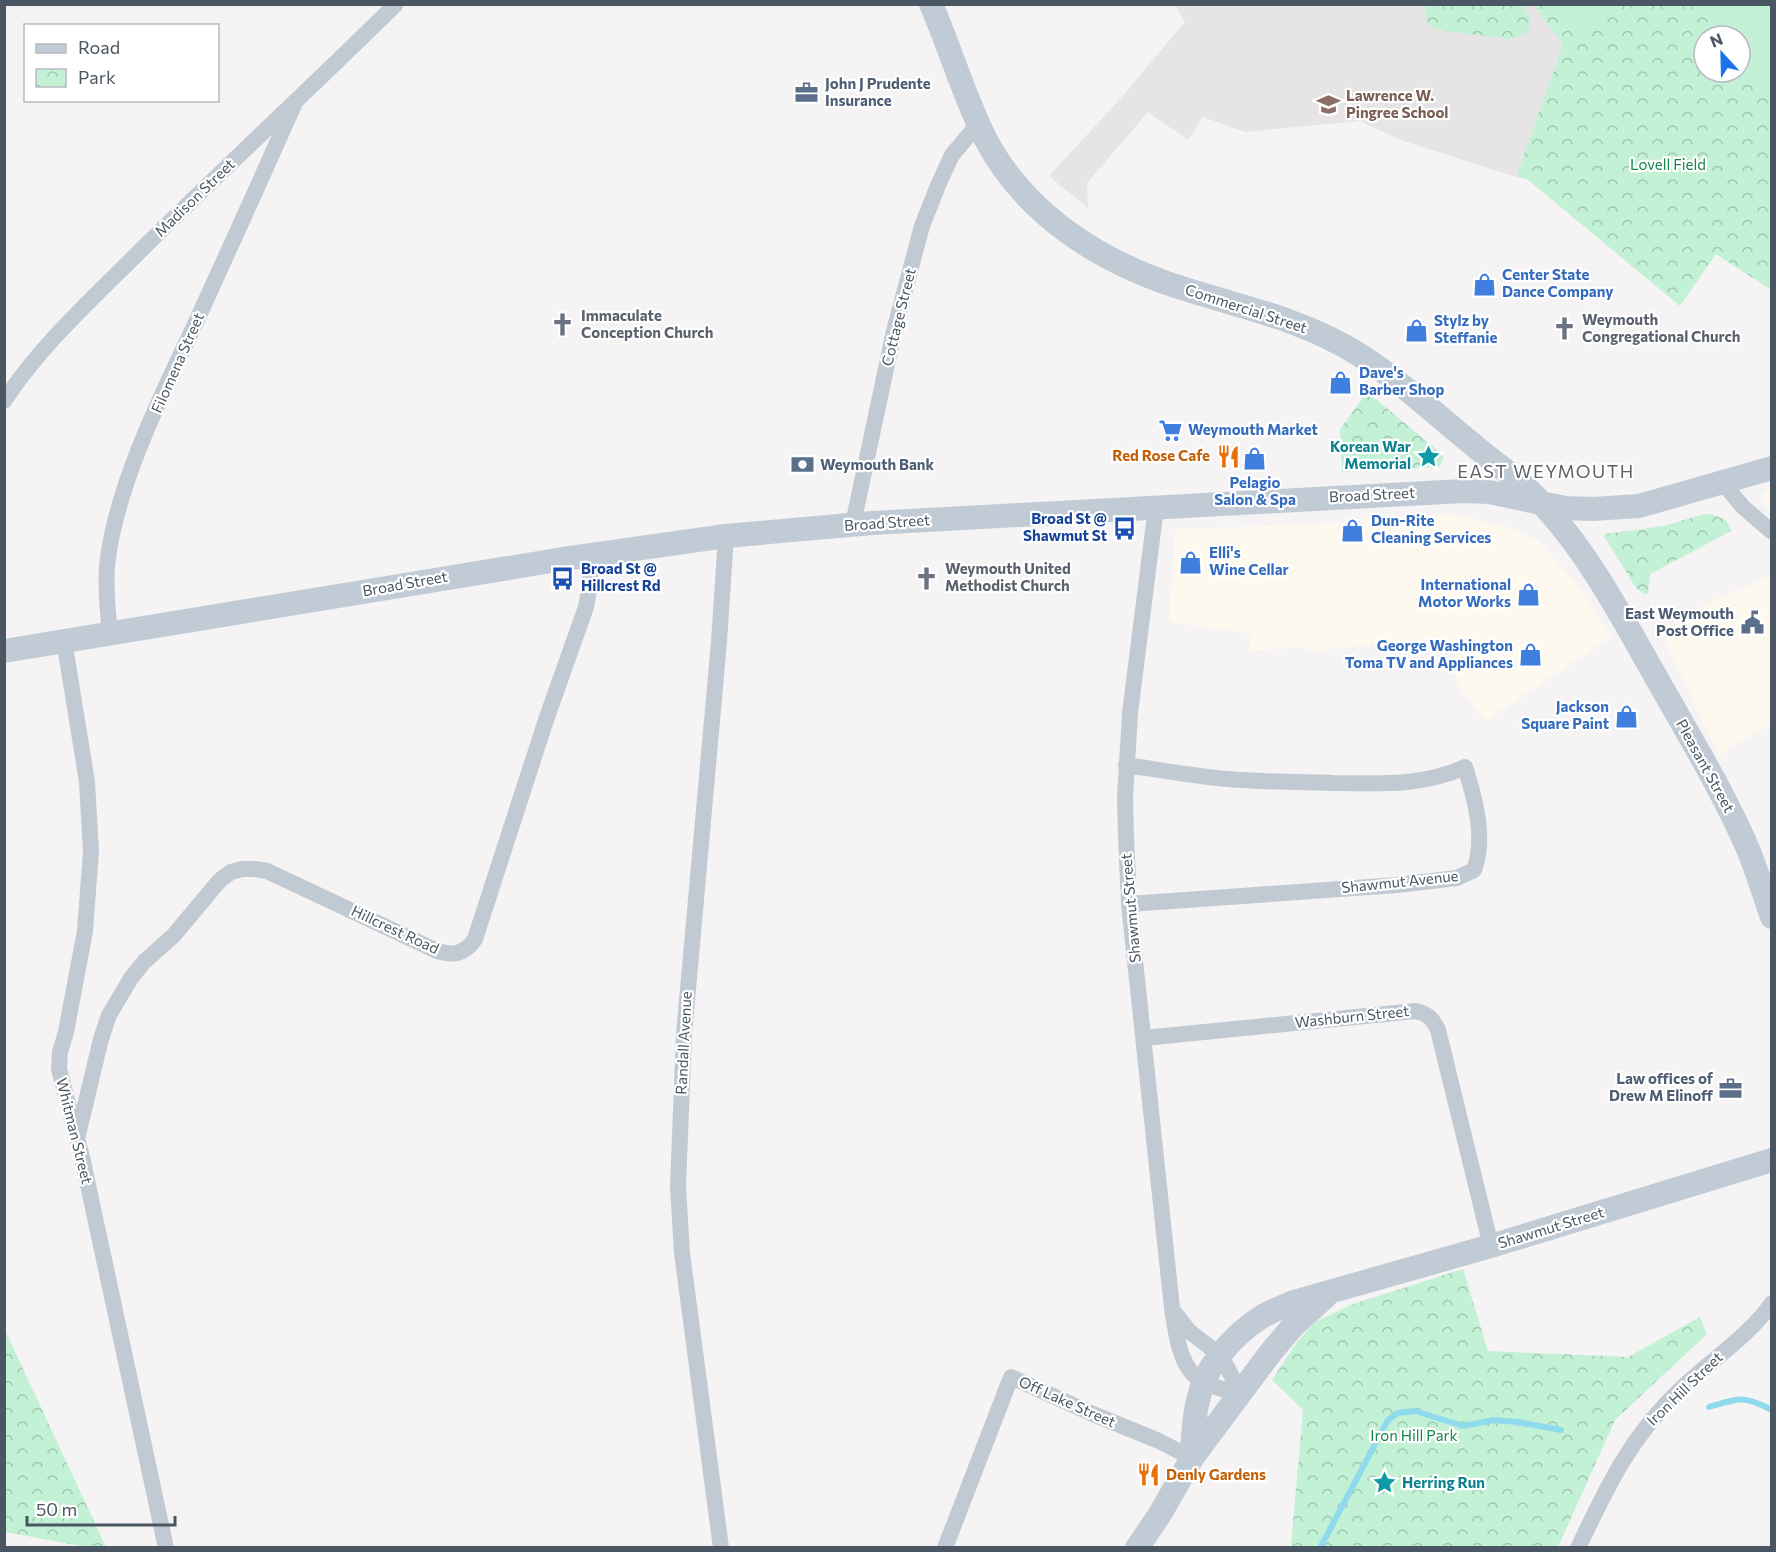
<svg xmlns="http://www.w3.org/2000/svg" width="1776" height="1552" font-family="Commissioner,sans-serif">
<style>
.commercial{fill:#fdf9ef}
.education{fill:#e6e4e5}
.park{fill:url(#park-crowns);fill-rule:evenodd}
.pitch{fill:#c3f1d5}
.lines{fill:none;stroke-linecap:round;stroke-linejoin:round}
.stream{stroke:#90daee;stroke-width:6}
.street{stroke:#c1cad2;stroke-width:16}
.secondary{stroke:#c1cbd6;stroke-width:24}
.labels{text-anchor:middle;stroke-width:4.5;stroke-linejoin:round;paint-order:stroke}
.service-label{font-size:15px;font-weight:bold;fill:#4e5e75;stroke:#fff;text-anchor:start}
.education-label{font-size:15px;font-weight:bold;fill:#785e54;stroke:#fff;text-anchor:start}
.park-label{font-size:15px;fill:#17864f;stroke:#fff}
.street-label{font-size:15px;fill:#4a5661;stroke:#fff}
.shop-label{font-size:15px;font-weight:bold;fill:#366cbe;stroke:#fff;text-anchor:start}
.worship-label{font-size:15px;font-weight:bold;fill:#5b616d;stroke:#fff;text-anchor:start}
.culture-label{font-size:15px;font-weight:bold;fill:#0d838f;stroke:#fff;text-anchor:end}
.food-label{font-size:15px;font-weight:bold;fill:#c56008;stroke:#fff;text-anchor:end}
.transit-label{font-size:15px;font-weight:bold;fill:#164399;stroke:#fff;text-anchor:end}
.quarter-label{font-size:18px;letter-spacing:1.5px;fill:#5f6368;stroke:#fff}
</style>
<defs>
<pattern id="park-crowns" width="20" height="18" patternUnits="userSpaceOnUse" patternTransform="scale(1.5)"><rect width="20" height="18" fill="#c3f1d5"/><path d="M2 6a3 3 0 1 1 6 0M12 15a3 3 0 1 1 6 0" fill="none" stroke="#a0c6b0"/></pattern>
</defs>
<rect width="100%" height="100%" fill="#f5f3f3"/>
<!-- commercial -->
<path class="commercial" d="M1771 485V512L1765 504 1762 498 1763 492Z
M1452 514 1513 529 1539 541 1579 587 1611 637 1485 721 1455 682 1457 680 1453 639 1306 651 1303 647 1248 651 1251 634 1169 622 1175 529 1320 524 1365 519Z
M1771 575V723L1719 755 1660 630 1717 599Z"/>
<!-- education -->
<path class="education" d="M1175 5H1533L1563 44 1516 177 1401 140 1360 121 1245 132 1203 117 1188 140 1148 112 1087 183 1088 208 1049 176 1120 99 1185 22Z"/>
<!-- park -->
<path class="park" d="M1522 4C1535 22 1534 34 1510 39L1437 30C1425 24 1425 17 1426 5Z
M1533 5H1771V290L1716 254 1680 306 1527 179 1516 177 1563 44ZM1704 36H1740V72H1704Z
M1367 392 1441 453 1444 457 1439 467 1342 472 1340 429Z
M1704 514C1715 514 1730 519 1731 531L1650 574 1648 593 1646 595 1636 588 1604 536 1605 534 1664 526Z
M1463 1269 1488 1351 1628 1357 1700 1317 1707 1334 1615 1420 1558 1547 1291 1546 1303 1410 1272 1380 1297 1342 1315 1322 1353 1304Z
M4 1330H5L106 1547H87L5 1532Z"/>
<!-- pitch -->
<path class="pitch" d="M1551 5H1622L1575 38Z
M1704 5H1771V75L1761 83 1740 54V36H1727Z"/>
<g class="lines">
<!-- stream -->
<path class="stream" d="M1709 1407C1739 1398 1743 1395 1772 1410
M1320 1548 1388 1420 1398 1413 1415 1411 1463 1426 1494 1420 1517 1422 1561 1430"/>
<!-- street -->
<path class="street" d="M4 401C41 345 91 300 138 253 223 169 311 88 396 4
M1723 483 1743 507 1772 532
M1156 507 1130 713 1125 797 1126 835 1129 904 1172 1308C1176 1333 1179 1371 1205 1383 1216 1388 1229 1391 1241 1394
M853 524 894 331 922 226 939 183 952 155 979 123
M110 634C108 612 105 589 107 566 115 487 163 392 197 320 230 248 262 177 294 105
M64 640 87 782 91 851 85 931 66 1032 60 1052 59 1069 82 1157 166 1548
M1126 765C1160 770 1193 776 1227 779 1263 782 1298 782 1333 783 1380 783 1421 787 1465 767 1475 798 1486 838 1474 870L1457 878 1397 885 1129 904
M1144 1038 1416 1011C1428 1014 1433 1019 1438 1030L1491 1246
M77 1139 101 1039 109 1015 131 978 144 962 174 935 220 880 231 872 242 869H254L267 871 437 951C454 956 465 954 475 939L546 720 586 607 590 585 589 555
M1174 1312 1189 1331 1221 1356 1241 1394
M721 1548 682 1253 678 1186 684 1034 719 642 726 536
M945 1548 1011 1377 1093 1414 1159 1441 1192 1458
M1578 1548C1607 1487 1631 1435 1682 1388 1708 1363 1752 1333 1772 1303"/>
<!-- secondary -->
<path class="secondary" d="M931 4C950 48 964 96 985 138 1026 217 1105 265 1188 290 1246 308 1306 321 1358 354 1399 380 1434 413 1471 443 1495 464 1524 482 1545 507 1589 555 1620 614 1652 670 1685 729 1721 787 1748 849 1757 871 1764 894 1772 917
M4 651 563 559 726 536 872 523 1463 491 1489 492 1565 508 1593 509 1639 506 1772 468
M1192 1458C1193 1433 1194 1408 1203 1384 1212 1359 1238 1332 1260 1318 1270 1311 1283 1307 1294 1302L1491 1246 1772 1160
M1137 1548 1160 1514 1192 1458 1271 1352 1294 1325 1326 1296"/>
</g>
<!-- icons -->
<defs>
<symbol id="office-bare" viewBox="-9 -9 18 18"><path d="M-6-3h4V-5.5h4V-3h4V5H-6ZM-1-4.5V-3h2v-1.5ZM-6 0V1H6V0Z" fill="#5c6f8a" stroke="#fff" stroke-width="2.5" paint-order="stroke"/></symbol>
<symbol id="school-bare" viewBox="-9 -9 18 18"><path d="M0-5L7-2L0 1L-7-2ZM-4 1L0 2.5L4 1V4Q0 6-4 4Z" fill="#8d6e63" stroke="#fff" stroke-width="2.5" paint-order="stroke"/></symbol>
<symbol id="shop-bare" viewBox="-9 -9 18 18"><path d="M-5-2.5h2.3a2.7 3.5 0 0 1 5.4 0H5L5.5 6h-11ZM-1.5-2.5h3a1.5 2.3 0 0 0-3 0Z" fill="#3f7fe0" stroke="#fff" stroke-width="2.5" paint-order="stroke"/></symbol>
<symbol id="church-bare" viewBox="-9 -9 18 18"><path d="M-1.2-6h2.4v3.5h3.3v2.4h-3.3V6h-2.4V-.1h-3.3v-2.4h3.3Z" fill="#6b7280" stroke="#fff" stroke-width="2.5" paint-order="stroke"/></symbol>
<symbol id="supermarket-bare" viewBox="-9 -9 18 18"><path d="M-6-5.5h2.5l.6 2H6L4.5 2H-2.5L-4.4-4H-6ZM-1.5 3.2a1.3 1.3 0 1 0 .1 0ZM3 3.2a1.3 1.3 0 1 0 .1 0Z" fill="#3f7fe0" stroke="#fff" stroke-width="2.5" paint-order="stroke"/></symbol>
<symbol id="restaurant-bare" viewBox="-9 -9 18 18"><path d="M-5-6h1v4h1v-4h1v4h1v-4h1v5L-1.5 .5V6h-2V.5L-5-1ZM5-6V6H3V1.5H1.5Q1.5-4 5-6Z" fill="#e8710a" stroke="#fff" stroke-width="2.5" paint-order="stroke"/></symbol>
<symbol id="sight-bare" viewBox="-9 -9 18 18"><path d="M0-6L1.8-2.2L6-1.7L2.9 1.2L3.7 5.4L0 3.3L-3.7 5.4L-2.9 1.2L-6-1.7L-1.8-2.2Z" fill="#0f9aa8" stroke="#fff" stroke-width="2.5" paint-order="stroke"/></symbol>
<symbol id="bank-bare" viewBox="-9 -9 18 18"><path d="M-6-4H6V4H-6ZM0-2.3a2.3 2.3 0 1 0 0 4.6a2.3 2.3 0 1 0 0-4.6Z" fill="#5c6f8a" stroke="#fff" stroke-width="2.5" paint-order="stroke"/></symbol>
<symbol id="bus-bare" viewBox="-9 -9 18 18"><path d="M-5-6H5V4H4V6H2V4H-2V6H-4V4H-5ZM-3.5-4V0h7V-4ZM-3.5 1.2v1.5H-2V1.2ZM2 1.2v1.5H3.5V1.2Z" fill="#1a4fb4" stroke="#fff" stroke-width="2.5" paint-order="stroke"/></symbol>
<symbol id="civic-bare" viewBox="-9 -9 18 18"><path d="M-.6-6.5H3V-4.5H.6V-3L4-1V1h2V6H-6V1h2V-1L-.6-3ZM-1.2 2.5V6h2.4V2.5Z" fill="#5c6f8a" stroke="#fff" stroke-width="2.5" paint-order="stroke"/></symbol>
</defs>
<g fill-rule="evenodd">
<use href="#office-bare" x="790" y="76" width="33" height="33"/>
<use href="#school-bare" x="1312" y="88" width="33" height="33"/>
<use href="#shop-bare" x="1468" y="268" width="33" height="33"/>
<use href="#church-bare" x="546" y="308" width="33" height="33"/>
<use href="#church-bare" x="1548" y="312" width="33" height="33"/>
<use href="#shop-bare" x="1400" y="314" width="33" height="33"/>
<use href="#shop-bare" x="1324" y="366" width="33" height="33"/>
<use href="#supermarket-bare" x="1154" y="414" width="33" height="33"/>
<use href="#restaurant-bare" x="1212" y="440" width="33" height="33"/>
<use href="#sight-bare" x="1412" y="440" width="33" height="33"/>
<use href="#shop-bare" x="1238" y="442" width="33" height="33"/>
<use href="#bank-bare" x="786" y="448" width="33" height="33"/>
<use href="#bus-bare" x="1108" y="512" width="33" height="33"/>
<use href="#shop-bare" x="1336" y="514" width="33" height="33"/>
<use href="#shop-bare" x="1174" y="546" width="33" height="33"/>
<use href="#bus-bare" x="546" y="562" width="33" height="33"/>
<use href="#church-bare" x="910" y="562" width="33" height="33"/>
<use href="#shop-bare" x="1512" y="578" width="33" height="33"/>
<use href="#civic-bare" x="1736" y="606" width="33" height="33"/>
<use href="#shop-bare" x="1514" y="638" width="33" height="33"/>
<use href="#shop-bare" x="1610" y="700" width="33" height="33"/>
<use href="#office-bare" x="1714" y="1072" width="33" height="33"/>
<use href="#restaurant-bare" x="1132" y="1458" width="33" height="33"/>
<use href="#sight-bare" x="1368" y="1466" width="33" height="33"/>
</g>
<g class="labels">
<!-- service labels -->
<g class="service-label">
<text x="825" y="89">John J Prudente<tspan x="825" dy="17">Insurance</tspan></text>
<text x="820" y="470">Weymouth Bank</text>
<text x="1734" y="619" text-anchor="end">East Weymouth<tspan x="1734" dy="17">Post Office</tspan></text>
<text x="1713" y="1084" text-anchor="end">Law offices of<tspan x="1713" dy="17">Drew M Elinoff</tspan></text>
</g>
<!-- education labels -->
<g class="education-label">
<text x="1346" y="101">Lawrence W.<tspan x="1346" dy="17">Pingree School</tspan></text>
</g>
<!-- park labels -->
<g class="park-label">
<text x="1668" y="170">Lovell Field</text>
<text x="1414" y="1441">Iron Hill Park</text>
</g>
<!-- street labels -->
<g class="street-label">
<text transform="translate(195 198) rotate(-44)" y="5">Madison Street</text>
<text transform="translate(1246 309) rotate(18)" y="5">Commercial Street</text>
<text transform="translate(899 317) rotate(-76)" y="5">Cottage Street</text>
<text transform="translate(178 363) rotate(-66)" y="5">Filomena Street</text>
<text transform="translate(1372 495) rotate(-3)" y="5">Broad Street</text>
<text transform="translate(887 523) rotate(-4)" y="5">Broad Street</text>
<text transform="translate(405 584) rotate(-10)" y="5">Broad Street</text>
<text transform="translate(1705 766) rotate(61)" y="5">Pleasant Street</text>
<text transform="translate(1400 882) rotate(-6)" y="5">Shawmut Avenue</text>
<text transform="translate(1131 908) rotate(-95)" y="5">Shawmut Street</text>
<text transform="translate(395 930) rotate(25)" y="5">Hillcrest Road</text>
<text transform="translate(1352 1017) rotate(-6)" y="5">Washburn Street</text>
<text transform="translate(684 1043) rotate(-87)" y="5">Randall Avenue</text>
<text transform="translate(74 1131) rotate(76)" y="5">Whitman Street</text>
<text transform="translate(1551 1228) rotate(-17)" y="5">Shawmut Street</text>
<text transform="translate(1685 1389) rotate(-44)" y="5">Iron Hill Street</text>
<text transform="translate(1067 1402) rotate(24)" y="5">Off Lake Street</text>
</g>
<!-- shop labels -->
<g class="shop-label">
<text x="1502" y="280">Center State<tspan x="1502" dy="17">Dance Company</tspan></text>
<text x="1434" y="326">Stylz by<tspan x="1434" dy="17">Steffanie</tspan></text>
<text x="1359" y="378">Dave's<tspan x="1359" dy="17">Barber Shop</tspan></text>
<text x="1188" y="435">Weymouth Market</text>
<text x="1255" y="488" text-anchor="middle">Pelagio<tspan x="1255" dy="17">Salon &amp; Spa</tspan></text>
<text x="1371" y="526">Dun-Rite<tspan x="1371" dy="17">Cleaning Services</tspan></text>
<text x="1209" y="558">Elli's<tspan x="1209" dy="17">Wine Cellar</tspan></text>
<text x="1511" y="590" text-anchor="end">International<tspan x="1511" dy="17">Motor Works</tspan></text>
<text x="1513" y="651" text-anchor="end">George Washington<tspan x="1513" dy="17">Toma TV and Appliances</tspan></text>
<text x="1609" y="712" text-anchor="end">Jackson<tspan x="1609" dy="17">Square Paint</tspan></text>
</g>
<!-- worship labels -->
<g class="worship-label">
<text x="581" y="321">Immaculate<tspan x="581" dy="17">Conception Church</tspan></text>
<text x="1582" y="325">Weymouth<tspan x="1582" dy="17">Congregational Church</tspan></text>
<text x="945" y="574">Weymouth United<tspan x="945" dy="17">Methodist Church</tspan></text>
</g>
<!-- culture labels -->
<g class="culture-label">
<text x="1411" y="452">Korean War<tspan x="1411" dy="17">Memorial</tspan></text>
<text x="1402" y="1488" text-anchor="start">Herring Run</text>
</g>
<!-- food labels -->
<g class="food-label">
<text x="1210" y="461">Red Rose Cafe</text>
<text x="1166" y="1480" text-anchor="start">Denly Gardens</text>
</g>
<!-- transit labels -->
<g class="transit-label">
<text x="1107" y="524">Broad St @<tspan x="1107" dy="17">Shawmut St</tspan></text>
<text x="581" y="574" text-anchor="start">Broad St @<tspan x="581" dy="17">Hillcrest Rd</tspan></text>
</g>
<!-- quarter labels -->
<g class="quarter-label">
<text x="1546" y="478">EAST WEYMOUTH</text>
</g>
</g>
<!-- border -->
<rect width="1776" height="1552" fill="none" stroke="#4a5661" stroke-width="12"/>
<!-- legend -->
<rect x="24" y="24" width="195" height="78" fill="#ffffff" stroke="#b7bbc0" stroke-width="1.5"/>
<rect x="36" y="44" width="30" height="9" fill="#c1cbd6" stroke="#b7bbc0" stroke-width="1.5"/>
<text x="78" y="54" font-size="18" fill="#4a5661">Road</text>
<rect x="36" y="69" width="30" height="18" fill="url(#park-crowns)" stroke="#b7bbc0" stroke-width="1.5"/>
<text x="78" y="84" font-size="18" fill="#4a5661">Park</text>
<!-- north arrow -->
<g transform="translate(1722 54) rotate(338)"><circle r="28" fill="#ffffff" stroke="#b7bbc0" stroke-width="1.5"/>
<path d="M0-4.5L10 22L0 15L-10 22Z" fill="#1a73e8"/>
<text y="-9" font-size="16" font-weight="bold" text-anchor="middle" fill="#4a5661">N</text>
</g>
<!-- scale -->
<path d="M27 1516v9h148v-9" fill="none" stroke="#4a5661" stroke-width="3"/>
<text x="36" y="1516" font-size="18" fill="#4a5661" stroke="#ffffff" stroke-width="4.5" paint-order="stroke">50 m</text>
</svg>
